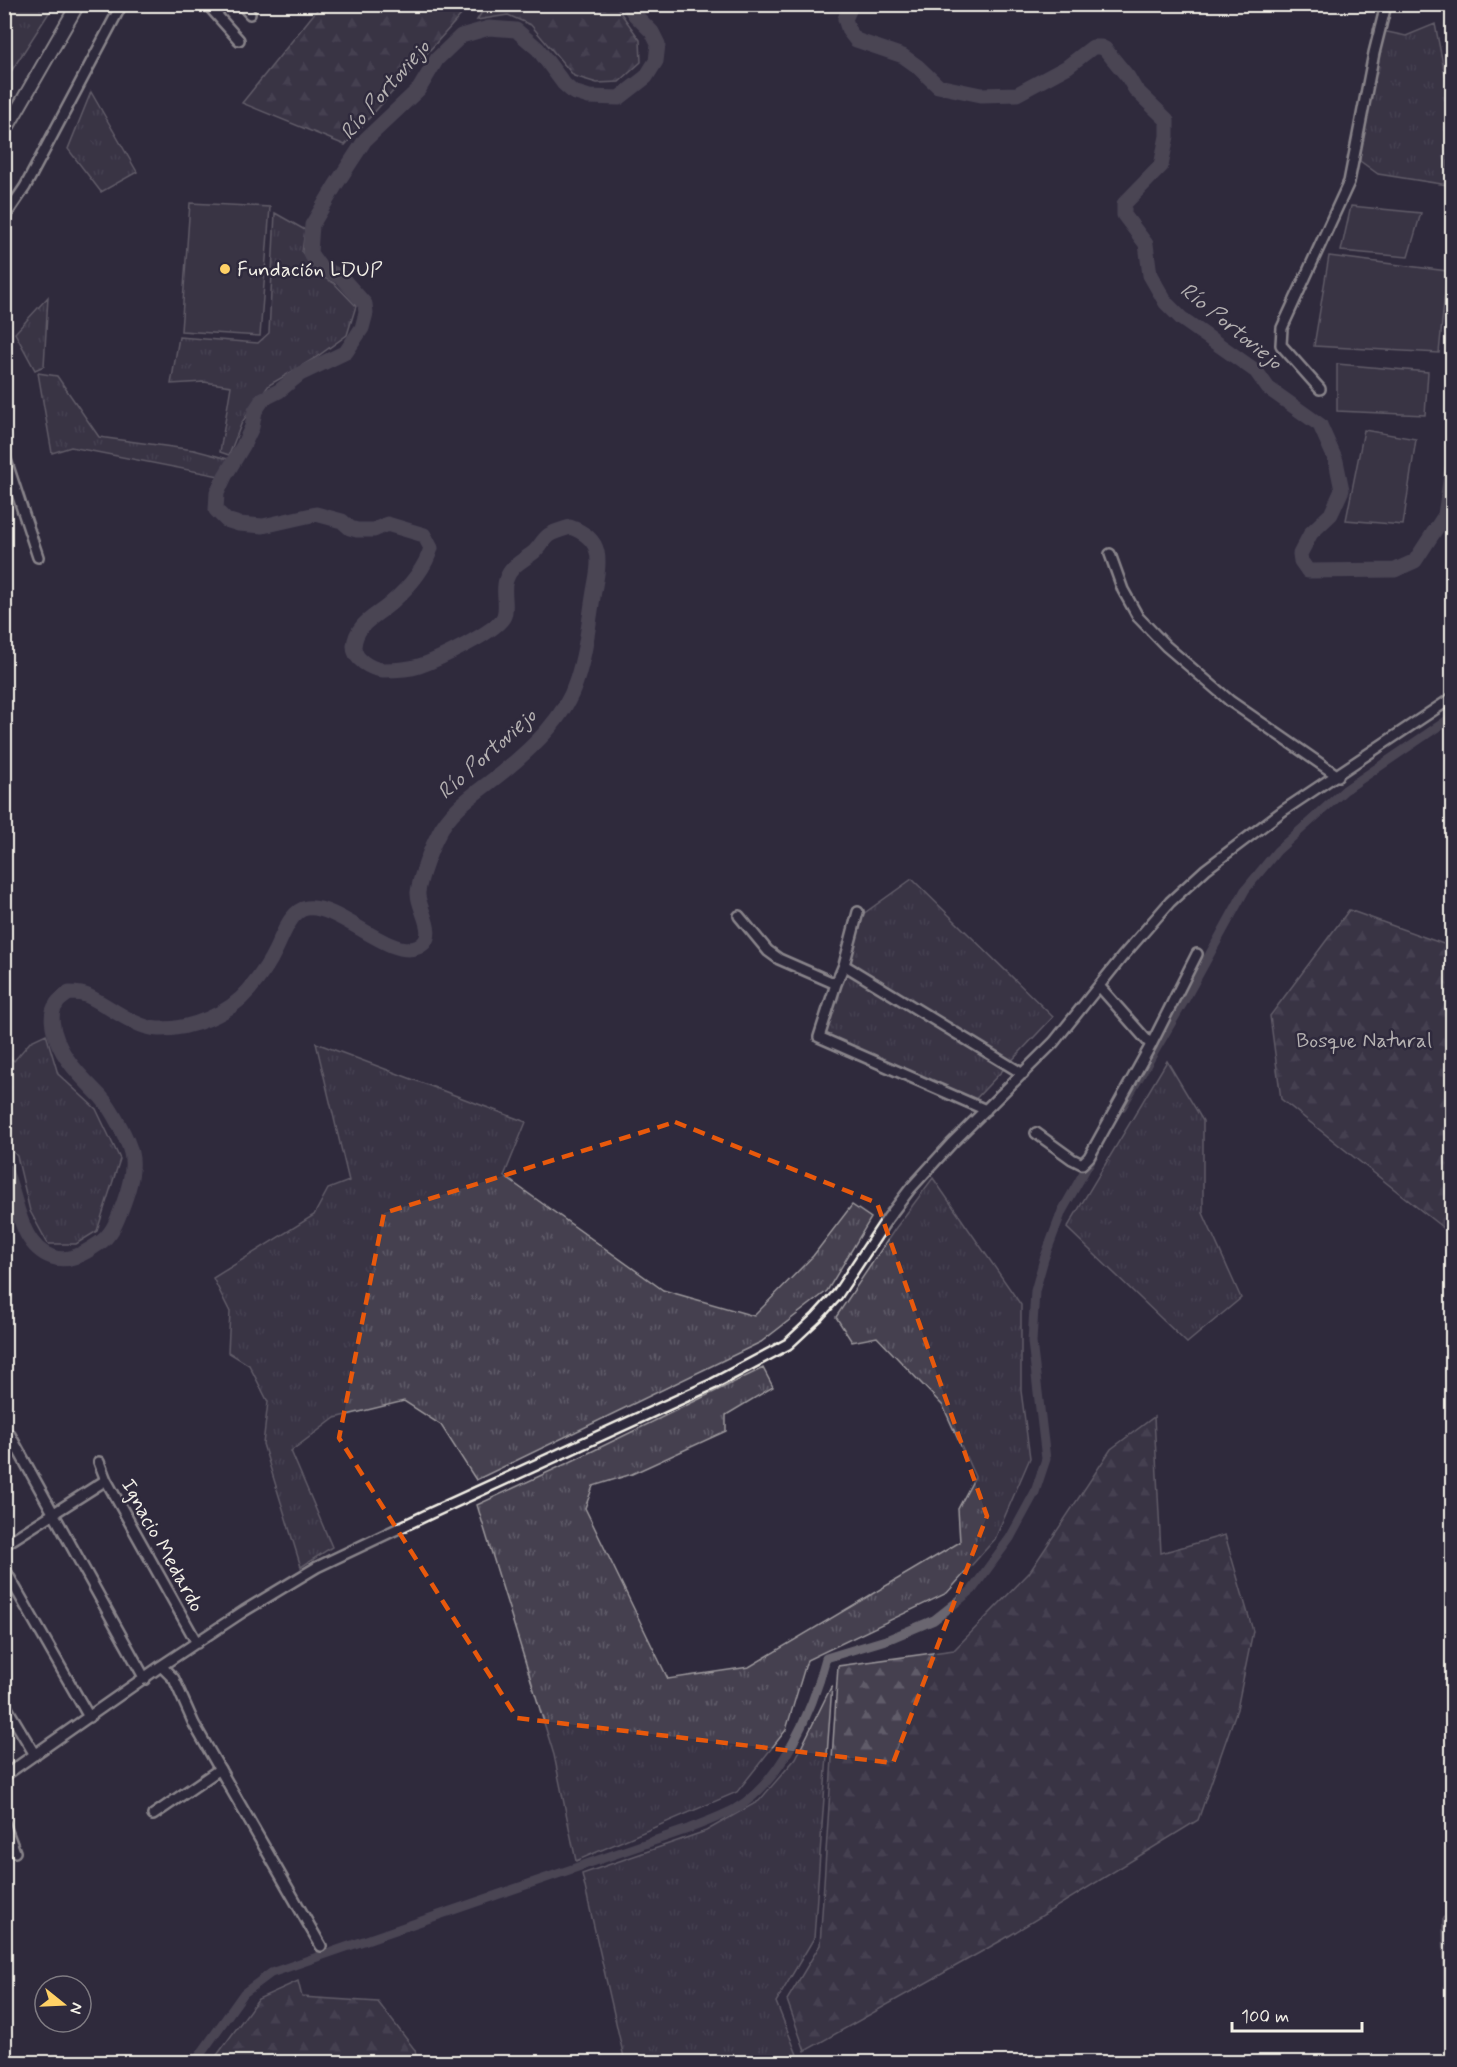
<svg xmlns="http://www.w3.org/2000/svg" width="1457" height="2067" font-family="Mynerve,sans-serif">
<style>
.grass{fill:url(#grass-tufts);stroke:#9c989c;stroke-width:1.5}
.forest{fill:url(#forest-firs);stroke:#9c989c;stroke-width:1.5}
.pitch{fill:#454050;stroke:#9c989c;stroke-width:1.5}
.lines{fill:none;stroke-linecap:round;stroke-linejoin:round}
.canal{stroke:#6a6670;stroke-width:9}
.river{stroke:#6a6670;stroke-width:15}
.minor-casing{stroke:#f4f1e8;stroke-width:14}
.major-casing{stroke:#f4f1e8;stroke-width:16}
.minor{stroke:#2f2a3d;stroke-width:9}
.major{stroke:#2f2a3d;stroke-width:12}
.marked{fill:none;stroke:#e8590c;stroke-width:4.5;stroke-dasharray:12 8;stroke-linejoin:round}
.poi-dot{fill:#ffd166;stroke:#2f2a3d;stroke-width:2}
.labels{text-anchor:middle;stroke-width:5;stroke-linejoin:round;paint-order:stroke}
.poi-label{font-size:21px;fill:#f4f1e8;stroke:#2f2a3d;text-anchor:start}
.park-label{font-size:21px;fill:#b7b3b3;stroke:#2f2a3d}
.street-label{font-size:21px;fill:#f4f1e8;stroke:#2f2a3d}
.water-label{font-size:22px;font-style:italic;fill:#b6b2b2;stroke:#2f2a3d}
</style>
<defs>
<pattern id="grass-tufts" width="24" height="20" patternUnits="userSpaceOnUse" patternTransform="scale(1.5)"><rect width="24" height="20" fill="#454050"/><path d="M3 7l-1-3M5 7V3M7 7l1-3M15 17l-1-3M17 17v-4M19 17l1-3" fill="none" stroke="#605c69"/></pattern>
<pattern id="forest-firs" width="22" height="20" patternUnits="userSpaceOnUse" patternTransform="scale(1.5)"><rect width="22" height="20" fill="#454050"/><path d="M5 1l3.5 6h-7zM16 11l3.5 6h-7z" fill="#605c69"/></pattern>
</defs>
<rect width="100%" height="100%" fill="#2f2a3d"/>
<filter id="ink" filterUnits="userSpaceOnUse"><feTurbulence type="fractalNoise" baseFrequency=".0167" numOctaves="2"/><feDisplacementMap in="SourceGraphic" scale="12" xChannelSelector="R" yChannelSelector="G"/><feConvolveMatrix kernelMatrix="1 2 1 2 8 2 1 2 1" color-interpolation-filters="sRGB"/></filter>
<g filter="url(#ink)">
<!-- grass -->
<path class="grass" d="M5 4 54 5 5 81 4 5Z
M1435 24 1452 109V160L1448 161V185L1378 174 1360 161 1373 29 1406 36Z
M91 92 137 172 101 192 68 149Z
M275 213 305 230 302 252 317 274 334 283 356 306 347 335 315 358 269 385 242 422 229 455 220 452 231 386 204 382 171 384 179 337 258 343 269 333Z
M48 297 44 366 35 370 15 333Z
M38 373 57 376 99 437 194 450 228 459 219 476 71 447 52 453Z
M912 879 1053 1017 967 1108 816 1040 859 917Z
M46 1034 58 1074 96 1109 120 1159 97 1231 76 1244H48L30 1211 17 1156 5 1143V1052L14 1061 31 1041Z
M316 1043 526 1122 504 1176 663 1290 754 1316 813 1256 852 1205 871 1218 827 1291 761 1342 476 1480 441 1425 404 1401 335 1418 291 1451 332 1547 301 1567 263 1444 268 1402 249 1365 228 1352 230 1312 213 1278 314 1215 328 1189 349 1181Z
M1167 1061 1203 1121V1213L1241 1298 1187 1343 1067 1228Z
M933 1178 1021 1305V1391L1030 1458 995 1539 947 1593 807 1660 786 1730 737 1792 576 1861 554 1755 477 1505 570 1462 763 1368 773 1387 726 1415V1431L632 1474 593 1486 585 1508 668 1679 749 1667 960 1542 958 1509 975 1477 943 1406 877 1337 852 1342 836 1317 895 1229Z
M832 1685 814 1938 776 2002 798 2057 787 2062H625L582 1874 706 1831 759 1801 796 1758Z"/>
<!-- forest -->
<path class="forest" d="M321 5V4L470 5 345 145 242 103Z
M486 5H615L640 40 641 62 619 82 597 83 574 76 531 25 508 15 477 20Z
M1349 910 1452 947V1235L1281 1099 1270 1016Z
M1154 1417 1161 1553 1225 1535 1253 1631 1237 1709 1198 1820 1004 1939 805 2051 787 2000 820 1945 838 1666 954 1650 1029 1573 1111 1449Z
M1452 1910V2062H1446L1443 1918Z
M298 1981 302 1997 378 2002 415 2050 417 2062H212L258 1999Z"/>
<!-- pitch -->
<path class="pitch" d="M190 203 270 207 260 336 181 331Z
M1351 206 1421 213 1408 257 1341 251Z
M1329 256 1447 271 1439 353 1314 346Z
M1337 364 1428 372 1425 415 1337 411Z
M1364 430 1416 439 1403 525 1346 520Z"/>
<g class="lines">
<!-- canal -->
<path class="canal" d="M1122 1107 1183 1003 1245 890 1277 851 1345 790 1452 717
M195 2062 244 1993 271 1973 688 1829C703 1823 720 1817 735 1809 782 1782 813 1709 826 1658L889 1639 934 1620 972 1590 1010 1538 1035 1492 1046 1459 1032 1342 1035 1291 1044 1259 1062 1211 1095 1153"/>
<!-- river -->
<path class="river" d="M852 4 845 19 849 31 856 40 903 56 917 66 938 86 981 95 1017 94 1067 67 1093 47H1101L1105 49 1128 77 1135 89 1167 120V136L1161 166 1124 204V215L1146 244 1150 275 1166 303 1181 318 1256 371 1268 388 1320 425 1336 461 1342 490 1331 514 1311 533 1300 554 1301 561 1308 571 1395 570 1415 561 1445 515 1452 468
M4 1169C18 1197 18 1245 52 1257 69 1263 85 1253 98 1244 113 1235 118 1218 124 1202 129 1188 135 1169 131 1153 128 1139 111 1108 101 1097 85 1080 65 1062 57 1040 53 1030 49 1014 56 1005 58 1000 65 996 69 993 75 993 82 993 88 996 108 1005 135 1028 158 1029 190 1030 229 1014 249 990 259 978 269 964 275 951 282 938 290 910 307 908 339 904 390 960 418 947 441 936 416 907 418 892 420 877 431 848 438 835 451 807 481 790 504 771 532 748 565 718 576 682 586 653 589 621 594 591 600 560 604 539 570 527 564 529 555 531 549 535 543 539 540 547 534 552 524 560 510 566 506 580 502 591 508 605 504 616 499 631 435 661 419 666 410 669 393 670 383 670 371 669 354 660 354 646 356 623 377 616 391 603 407 589 425 569 431 548L424 535 387 524 374 530H357L350 528 342 521 316 514 263 526 239 524 226 520 216 510 217 493 225 476 243 446 252 427 255 411 263 399 279 391 300 374 346 352 362 328 366 313 365 304 341 277 320 267 310 253 312 225 335 186 365 140 419 89 437 59 461 36 489 28 516 30 538 49 564 84 573 92 589 97 619 98 646 77 656 61 658 44 652 32 635 15 628 4"/>
<defs>
<path id="minor" d="M207 4 239 40
M241 4 250 14
M4 218 25 187 122 4
M1320 389 1281 345 1282 328 1349 182 1374 53 1385 9 1384 4
M4 454 38 557
M1110 554 1123 590 1138 617 1166 646 1230 701 1338 776
M858 912 844 965 836 984 819 1037 986 1110
M739 916 768 951 779 959 836 984
M844 965 1023 1074
M1099 986 1151 1045
M1036 1133 1072 1159 1082 1164 1089 1157 1151 1045 1197 954
M10 1435 145 1679
M99 1462 106 1480 197 1643
M4 1545 106 1480
M4 1568 89 1717
M161 1666 174 1679 194 1724 321 1946
M4 1703 35 1755
M4 1776 161 1666 244 1611 317 1567 431 1513 713 1384 788 1344 817 1317 837 1295 888 1218 910 1189 951 1144 1054 1042 1122 957 1170 902 1206 869 1284 810 1452 698
M153 1815 220 1769
M4 1823 15 1852"/>
<path id="major" d="M4 133 78 4"/>
</defs>
<!-- minor casing -->
<use href="#minor" class="minor-casing"/>
<!-- major casing -->
<use href="#major" class="major-casing"/>
<!-- minor -->
<use href="#minor" class="minor"/>
<!-- major -->
<use href="#major" class="major"/>
</g>
</g>
<!-- marked area -->
<path d="M0 0H1457V2067H0ZM675 1122 877 1203 987 1516 893 1763 517 1718 339 1438 384 1213Z" fill="#2f2a3d" fill-opacity=".55" fill-rule="evenodd"/>
<path class="marked" d="M675 1122 877 1203 987 1516 893 1763 517 1718 339 1438 384 1213Z"/>
<!-- markers -->
<circle class="poi-dot" cx="225" cy="269" r="6"/>
<g class="labels">
<!-- poi labels -->
<g class="poi-label">
<text x="237" y="276">Fundación LDUP</text>
</g>
<!-- park labels -->
<g class="park-label">
<text x="1364" y="1047">Bosque Natural</text>
</g>
<!-- street labels -->
<g class="street-label">
<text transform="translate(163 1545) rotate(61)" y="7">Ignacio Medardo</text>
</g>
<!-- water labels -->
<g class="water-label">
<text transform="translate(384 89) rotate(-49)" y="8">Río Portoviejo</text>
<text transform="translate(1232 325) rotate(39)" y="8">Río Portoviejo</text>
<text transform="translate(486 753) rotate(-42)" y="8">Río Portoviejo</text>
</g>
</g>
<!-- margin -->
<rect width="1457" height="2067" fill="none" stroke="#2f2a3d" stroke-width="24"/>
<rect x="12" y="12" width="1433" height="2043" fill="none" stroke="#f4f1e8" stroke-width="2" filter="url(#ink)"/>
<!-- north arrow -->
<g transform="translate(63 2004) rotate(108)"><circle r="28" fill="#2f2a3d" stroke="#7e7a81" stroke-width="1.5"/>
<path d="M0-4.5L10 22L0 15L-10 22Z" fill="#ffd166"/>
<text y="-9" font-size="16" font-weight="bold" text-anchor="middle" fill="#f4f1e8">N</text>
</g>
<!-- scale -->
<path d="M1232 2022v9h130v-9" fill="none" stroke="#f4f1e8" stroke-width="3"/>
<text x="1241" y="2022" font-size="18" fill="#f4f1e8" stroke="#2f2a3d" stroke-width="4.5" paint-order="stroke">100 m</text>
</svg>
